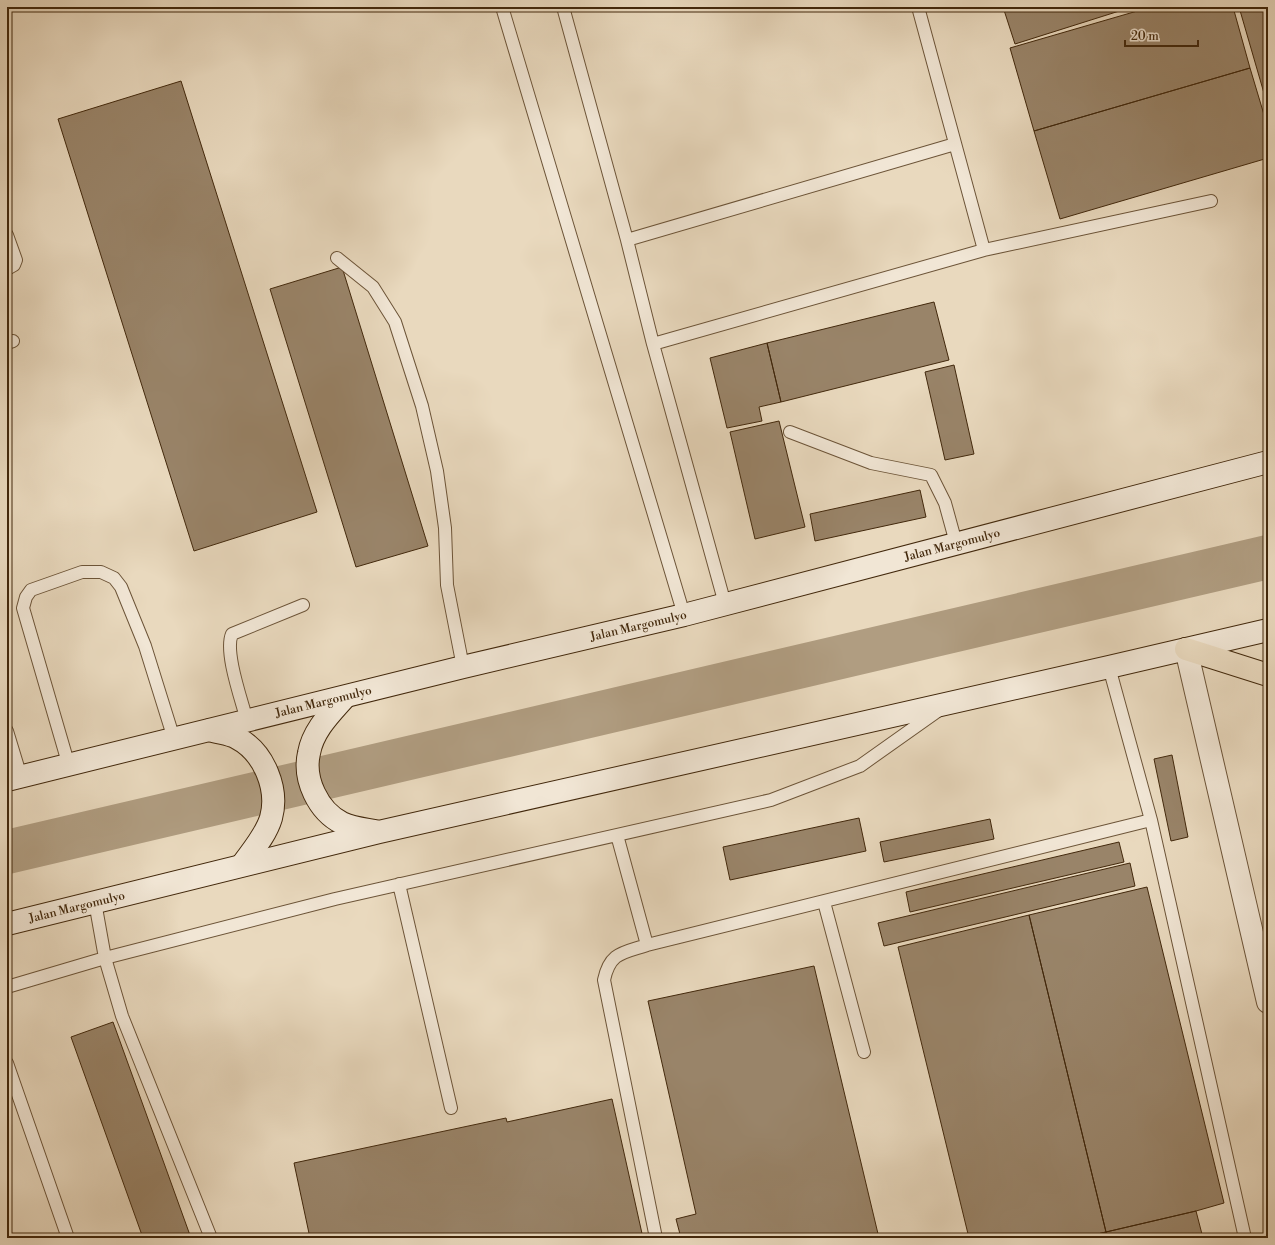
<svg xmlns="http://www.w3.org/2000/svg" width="1275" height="1245" font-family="'Libre Bodoni',serif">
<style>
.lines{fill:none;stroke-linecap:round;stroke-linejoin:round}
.river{stroke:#b09d81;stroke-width:44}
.building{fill:#998469;stroke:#42280c}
.service-casing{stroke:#6c5438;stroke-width:14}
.minor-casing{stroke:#6c5438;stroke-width:24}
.secondary-casing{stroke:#42280c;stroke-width:24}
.motorway-casing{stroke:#42280c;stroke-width:24}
.service{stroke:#f1e6d5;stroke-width:12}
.minor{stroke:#f1e6d5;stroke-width:22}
.secondary{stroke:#f1e6d5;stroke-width:22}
.motorway{stroke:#e9d9be;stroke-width:22}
.labels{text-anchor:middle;stroke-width:4;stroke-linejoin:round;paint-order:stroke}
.street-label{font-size:12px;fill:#42280c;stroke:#f1e6d5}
</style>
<rect width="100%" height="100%" fill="#e9d9be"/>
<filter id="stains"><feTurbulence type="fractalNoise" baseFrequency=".005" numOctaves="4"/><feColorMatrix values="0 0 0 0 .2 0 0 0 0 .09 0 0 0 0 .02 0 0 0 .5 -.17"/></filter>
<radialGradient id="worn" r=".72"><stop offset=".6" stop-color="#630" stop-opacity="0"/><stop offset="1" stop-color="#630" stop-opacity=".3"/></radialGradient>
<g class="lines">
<!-- river -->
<path class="river" d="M7 852 1268 557"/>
</g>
<!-- building -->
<path class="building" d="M1003 7H1132L1015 44Z
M1151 7H1233L1250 68 1034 131 1010 48Z
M1239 7H1268V107Z
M1250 68 1268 128V158L1060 219 1034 131Z
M181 81 317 512 194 551 58 119Z
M342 267 428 546 356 567 270 289Z
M934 302 949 360 781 402 767 343Z
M767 343 781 402 759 407 762 421 727 428 710 358Z
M954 365 974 454 945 460 925 372Z
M779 421 805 527 755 539 730 432Z
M920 490 926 517 815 541 810 514Z
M1172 755 1188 837 1171 841 1154 759Z
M859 818 866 851 730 880 723 847Z
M990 819 994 839 884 862 880 842Z
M1119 842 1124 862 910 912 906 892Z
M1130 863 1135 886 884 946 878 923Z
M1147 887 1224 1203 1196 1211 1106 1232 1029 915Z
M1029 915 1106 1232 1080 1238H969L898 947Z
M814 966 879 1238H681L676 1219 696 1214 648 1001Z
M113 1022 191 1238H143L71 1037Z
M612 1099 643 1238H310L294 1163 506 1118 507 1122Z
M1196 1211 1203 1238H1108L1106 1232Z
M1106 1232 1108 1238H1080Z"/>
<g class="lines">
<defs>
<path id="service" d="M502 7 684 615
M563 7 627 240 653 344
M7 235 16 260 14 265 7 269
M627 240 955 144
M984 250 1211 201
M337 258 373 287 395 322 422 406 437 471 445 528 447 585 463 667
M7 343 13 341
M790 432 871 463 931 475 945 503 956 543
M725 604 653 344 984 250 918 7
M1109 667 1151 820 1245 1238
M247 721C242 701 224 652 232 634L303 605
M7 731 21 777
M69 766 23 608 26 597 31 590 82 572H101L114 578 121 587 145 646 174 739
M617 835 647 945
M399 884 451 1108
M95 902 105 958 122 1016 211 1238
M824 902 864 1052
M7 987 105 958 335 899 771 800 860 766 939 710
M7 1063 68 1238
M656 1238 604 980C610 952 623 953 647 945L1151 820"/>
<path id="minor" d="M1186 649 1268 1002"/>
<g id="secondary">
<path d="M345 697C331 713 313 730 309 753 303 779 318 811 342 823 352 828 364 829 375 831"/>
<path d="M210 730C219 733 230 734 237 738 264 752 279 789 271 818 266 835 252 851 242 865"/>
<path id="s1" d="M7 780 463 667 684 615 1268 462"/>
<path id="s2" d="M7 924 379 832 1109 667 1268 630"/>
</g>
<path id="motorway" d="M1186 649 1268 675"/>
</defs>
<!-- service casing -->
<use href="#service" class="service-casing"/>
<!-- minor casing -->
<use href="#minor" class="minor-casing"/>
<!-- secondary casing -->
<use href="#secondary" class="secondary-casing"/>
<!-- motorway casing -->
<use href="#motorway" class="motorway-casing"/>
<!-- service -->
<use href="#service" class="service"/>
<!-- minor -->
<use href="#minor" class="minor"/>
<!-- secondary -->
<use href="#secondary" class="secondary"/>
<!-- motorway -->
<use href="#motorway" class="motorway"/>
</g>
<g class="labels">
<!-- street labels -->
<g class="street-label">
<text dy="4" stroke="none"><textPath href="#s1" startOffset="974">Jalan Margomulyo</textPath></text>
<text dy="4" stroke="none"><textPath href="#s1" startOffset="650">Jalan Margomulyo</textPath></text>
<text dy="4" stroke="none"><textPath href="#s1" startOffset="326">Jalan Margomulyo</textPath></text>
<text dy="4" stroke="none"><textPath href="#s2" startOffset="72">Jalan Margomulyo</textPath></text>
</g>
</g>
<!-- margin -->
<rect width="1275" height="1245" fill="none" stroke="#e9d9be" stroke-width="24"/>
<rect x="8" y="8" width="1259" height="1229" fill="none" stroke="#42280c" stroke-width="2"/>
<rect x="12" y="12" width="1251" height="1221" fill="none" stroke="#42280c"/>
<!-- scale -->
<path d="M1125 40v6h73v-6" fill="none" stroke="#42280c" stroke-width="2"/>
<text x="1131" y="40" font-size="12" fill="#42280c" stroke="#f1e6d5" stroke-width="3" paint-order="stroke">20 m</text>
<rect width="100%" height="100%" filter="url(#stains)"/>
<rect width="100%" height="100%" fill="url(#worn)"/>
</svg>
